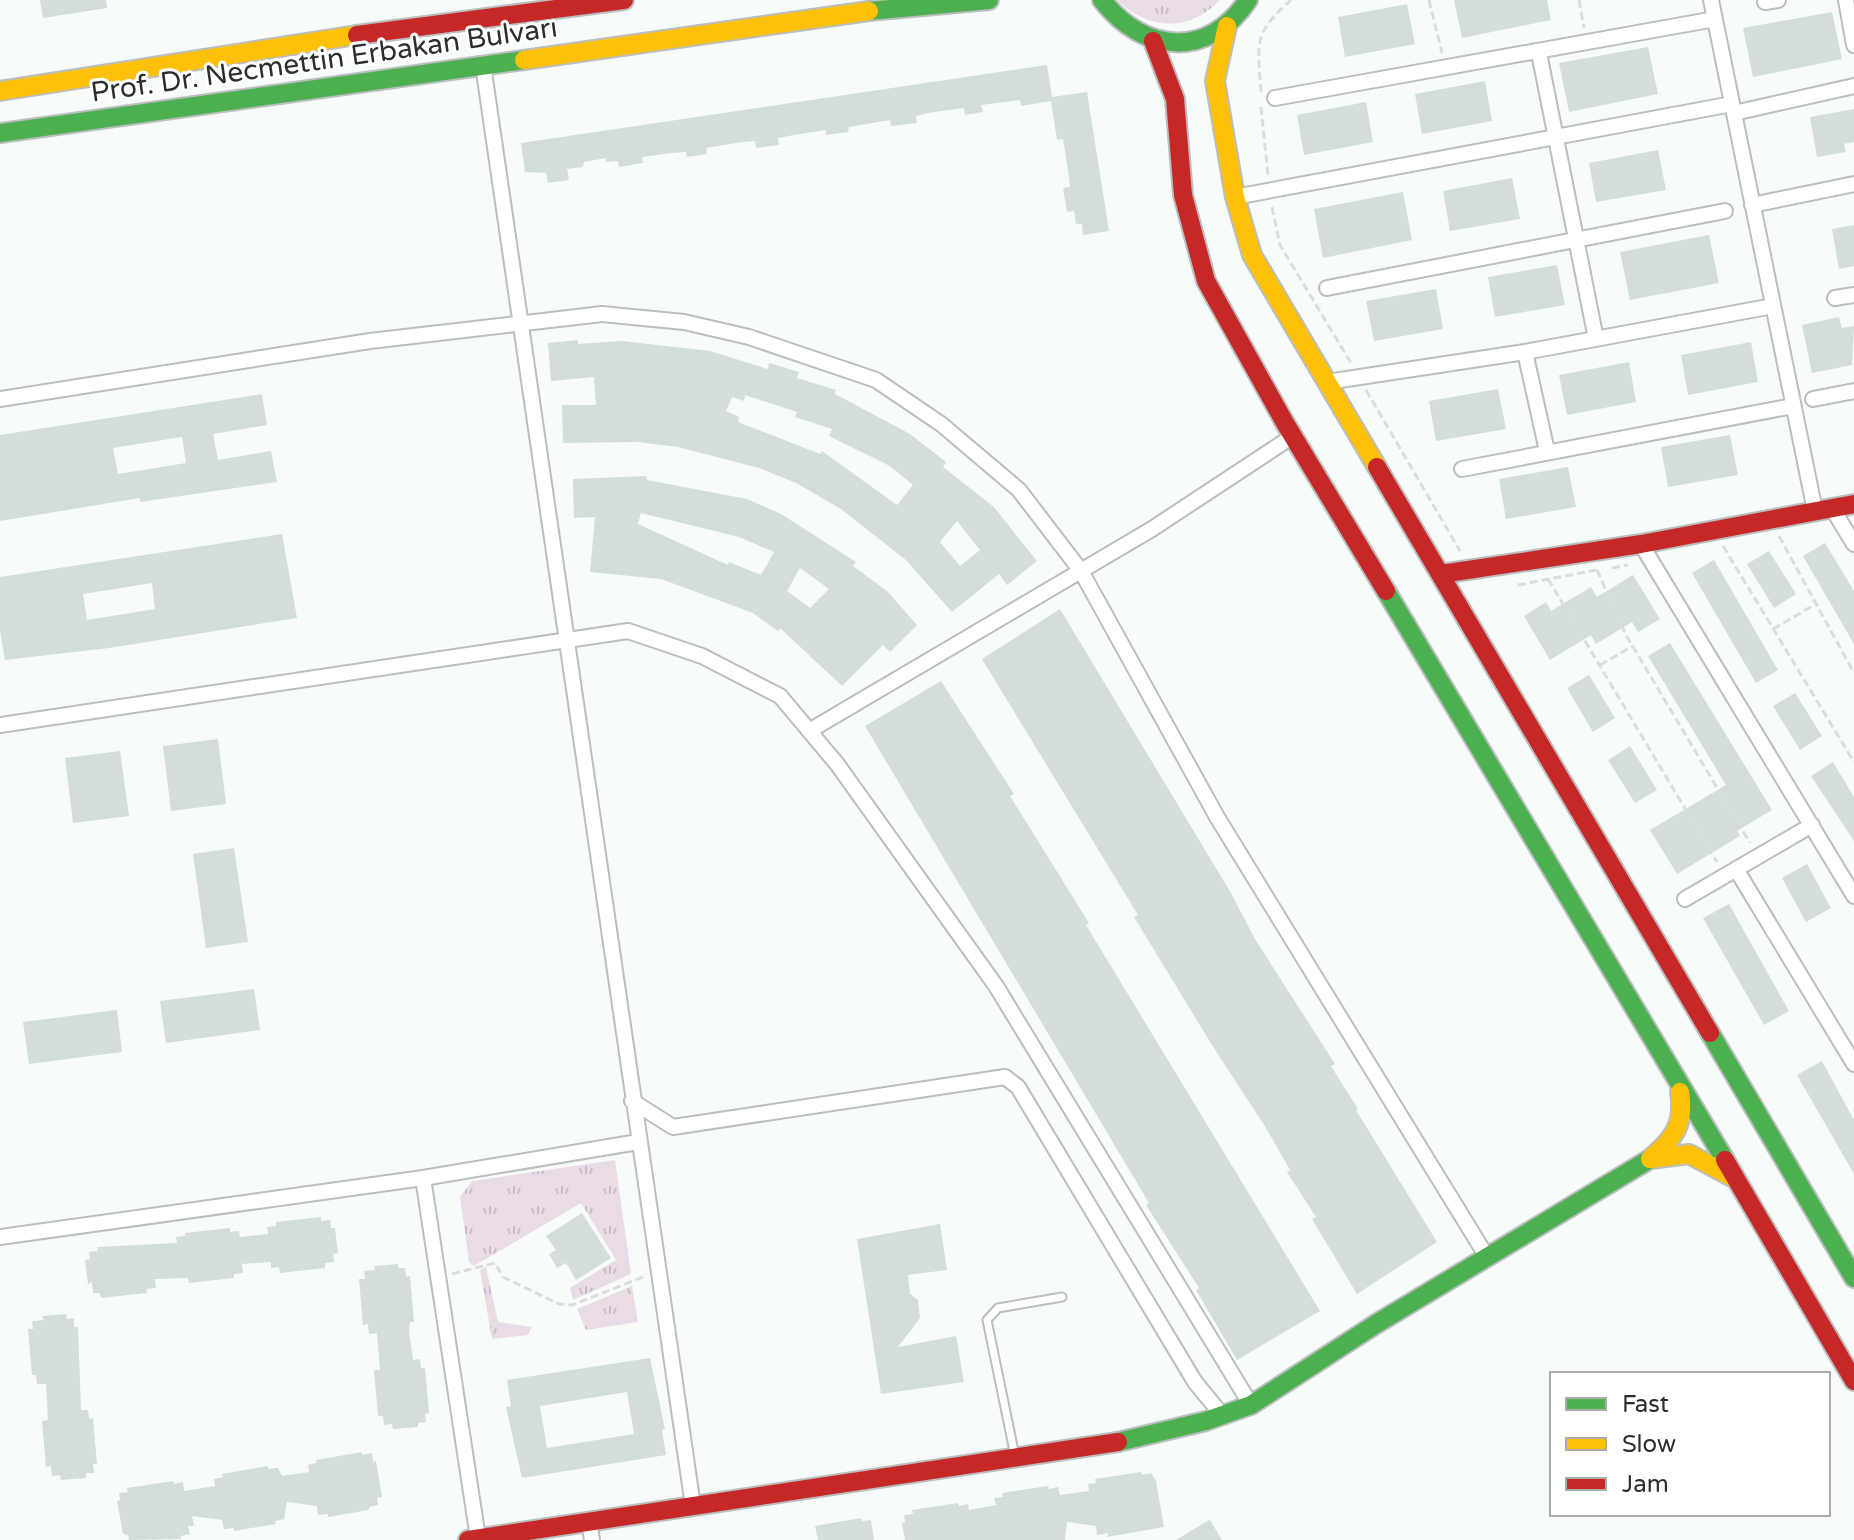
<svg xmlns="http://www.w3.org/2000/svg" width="1854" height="1540" font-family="'Varela Round',sans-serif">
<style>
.grass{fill:url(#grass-tufts)}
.building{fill:#d2dddc;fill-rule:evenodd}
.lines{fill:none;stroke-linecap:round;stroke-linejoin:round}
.lane-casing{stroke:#bbbebe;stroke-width:11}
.street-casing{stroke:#bbbebe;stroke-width:18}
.fast-casing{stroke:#bbbebe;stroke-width:22}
.slow-casing{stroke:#bbbebe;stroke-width:22}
.jam-casing{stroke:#bbbebe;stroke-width:22}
.path{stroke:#dbdddc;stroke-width:3;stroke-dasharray:8 4;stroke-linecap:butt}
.lane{stroke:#fefffe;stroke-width:7}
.street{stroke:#fefffe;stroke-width:14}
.fast{stroke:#4caf50;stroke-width:18}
.slow{stroke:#ffc107;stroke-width:18}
.jam{stroke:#c62828;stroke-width:18}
.labels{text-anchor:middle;stroke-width:6;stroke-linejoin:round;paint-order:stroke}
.street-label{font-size:28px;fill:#2c2e2e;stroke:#fff}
</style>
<defs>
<pattern id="grass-tufts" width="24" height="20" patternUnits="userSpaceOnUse" patternTransform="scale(2)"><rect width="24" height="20" fill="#e9dce6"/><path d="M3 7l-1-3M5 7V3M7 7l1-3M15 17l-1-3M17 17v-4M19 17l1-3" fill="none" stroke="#c8bdc6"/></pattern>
</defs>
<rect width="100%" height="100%" fill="#f7fcfb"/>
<!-- grass -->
<path class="grass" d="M1117 0H1220C1189 33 1148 30 1117 0Z
M615 1160 631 1274 573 1300 570 1288 616 1260 581 1203 474 1266 469 1262 460 1197 472 1181Z
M486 1267 498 1322 532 1327 528 1335 492 1339 480 1270Z
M632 1286 638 1322 586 1330 577 1309Z"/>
<!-- building -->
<path class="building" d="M40 0H106L107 8 43 18Z
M1454 0H1547L1551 20 1462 38Z
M1407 4 1415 44 1345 57 1338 17Z
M1832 12 1842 59 1753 77 1743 28Z
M1648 47 1658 94 1569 112 1559 63Z
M1047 65 1052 97 1087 92 1109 231 1083 235 1082 224H1076L1074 211 1067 212 1063 188 1070 187 1069 177 1063 139 1057 140 1051 101 1021 106 1020 100 981 105 983 112 965 115 964 108 928 113 916 116 917 123 891 126 890 120 849 127 848 132 826 135V130L794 135 778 138 779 145 756 148 755 141 742 142 706 148 707 154 687 157 686 152 672 153 642 157 643 163 619 167 618 161 606 162V158L584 162 583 167 567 169 569 180 548 183 546 173 525 172 521 143Z
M1485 81 1492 121 1422 134 1415 94Z
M1366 102 1373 142 1304 155 1297 115Z
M1854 109V142L1844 144 1846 152 1817 157 1810 117Z
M1658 150 1666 190 1596 202 1589 163Z
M1512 178 1520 219 1450 231 1443 191Z
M1403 192 1412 240 1323 258 1314 209Z
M1854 225V266L1839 269 1832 229Z
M1709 235 1719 283 1630 300 1620 252Z
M1557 265 1565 305 1495 317 1488 277Z
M1436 289 1443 329 1374 341 1366 301Z
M1839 317 1842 328 1854 326 1852 365 1812 373 1802 325Z
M578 340V344L622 341 710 351 768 369 769 363 799 372 797 378 836 390 835 394 910 434 946 462 943 467 994 507 1037 561 1007 585 999 574 952 612 906 560 841 509 796 483 759 468 678 447 638 442 563 443 562 405H596L594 377 551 381 548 343ZM745 395 797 412 795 417 832 429 829 436 890 466 913 485 897 505 822 451 820 454 738 422 739 417 726 411 732 397 744 401ZM957 521 980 550 960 566 940 542Z
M1751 342 1758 382 1688 395 1681 355Z
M1629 362 1636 402 1567 415 1559 375Z
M1498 389 1506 429 1436 441 1429 401Z
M262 394 267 425 213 434 218 460 271 451 277 482 140 502V498L0 521V435ZM182 437 186 463 118 474 113 448Z
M1730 435 1738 475 1668 487 1661 447Z
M1568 467 1576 507 1506 519 1499 479Z
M646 476 647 480 747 499 781 514 856 562 853 566 887 591 917 625 890 652 883 645 842 686 780 628 778 631 753 613 661 579 590 572 595 517 574 518 573 479ZM641 513 739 537 774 552 761 575 729 562 728 565 638 524ZM800 568 829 589 810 608 787 591Z
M282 534 297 618 109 648 5 660 0 631V577ZM152 583 155 609 87 620 83 594Z
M1825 543 1854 591V644L1803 556Z
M1769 551 1796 594 1774 608 1747 564Z
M1714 560 1778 670 1756 683 1692 573Z
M1633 575 1660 619 1638 632 1632 622 1596 644 1591 635 1550 660 1524 616 1546 602 1551 611 1591 587 1597 597Z
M1060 609 1231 893 1255 939 1335 1064 1331 1066 1358 1109 1356 1110 1437 1242 1357 1294 1312 1219 1316 1217 1287 1172 1290 1170 1266 1128 1212 1045 1134 917 1138 915 982 659Z
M1670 643 1772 810 1737 831 1740 836 1677 874 1650 830 1726 785 1648 656Z
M1589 675 1615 718 1593 732 1567 688Z
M941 681 1014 794 1010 796 1089 923 1086 925 1320 1311 1237 1360 1196 1290 1199 1288 1146 1205 1149 1203 865 726Z
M1795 693 1822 736 1800 750 1773 706Z
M218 739 226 804 171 811 163 746Z
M1630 746 1657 790 1635 803 1608 760Z
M120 751 129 816 73 823 65 758Z
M1833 762 1854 797V841L1811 776Z
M234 848 248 942 206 948 193 854Z
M1807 864 1831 908 1806 922 1782 878Z
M1729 904 1789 1011 1764 1025 1703 918Z
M254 989 260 1030 166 1043 160 1001Z
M117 1010 122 1052 29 1064 23 1022Z
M1822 1061 1854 1120V1174L1797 1075Z
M582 1213 611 1258 576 1280 566 1263 557 1268 549 1254 556 1250 546 1236Z
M321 1217V1221L330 1220 331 1228H335L338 1253 333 1254 334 1262 325 1263V1268L280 1273 279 1267 271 1268V1262L242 1264 243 1273 234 1274V1278L189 1283 188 1278 155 1279 156 1288 146 1289 147 1293 101 1298 100 1293H93L92 1282 88 1284 85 1260 90 1259 89 1252 98 1251 97 1247 177 1243 176 1237 185 1236V1233L230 1228V1232L239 1231 240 1237 268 1234 267 1227 276 1226V1222Z
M940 1224 947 1270 908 1275 910 1294 918 1300 920 1318 898 1347 956 1336 964 1382 881 1394 857 1239Z
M398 1264V1268H405L406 1277 410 1276 414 1322H410L409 1331 413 1360 420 1359 421 1368H425L429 1413 425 1414 426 1422 418 1423V1427L393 1429 392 1424 384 1425 383 1416H378L374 1370H380L377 1333 369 1334 368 1324 363 1325 359 1279H365L364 1271 375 1270 374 1266Z
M66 1314 67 1319 74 1318V1327H78L81 1410H88L89 1419 93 1418 97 1464H93L94 1473H86V1478L61 1480 60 1475 52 1476 51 1466 46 1467 42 1421 48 1420 46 1384H37L36 1375H32L28 1329H33L32 1321 44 1320 42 1316Z
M650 1358 665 1429 662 1430 666 1455 522 1478 506 1407 511 1406 507 1380ZM627 1392 634 1434 547 1448 540 1406Z
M362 1452V1455L372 1453 373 1462 376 1461 382 1497 377 1498 378 1505 369 1507V1510L328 1517V1514L318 1515 317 1506 287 1502 284 1519 275 1521 276 1524 234 1531V1528L224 1529 222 1520 192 1516 194 1526H188L190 1534 181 1536V1539L129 1540 128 1535 123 1534 117 1501 120 1500 119 1493 128 1492 127 1488 173 1481 174 1484 183 1482 184 1491 215 1486 214 1479 223 1477 222 1474 268 1466V1469L278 1468 282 1476 309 1472 308 1465 316 1463V1460Z
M1141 1472 1142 1475 1151 1473 1156 1481 1164 1527 1107 1537 1108 1533 1097 1535 1096 1526 1067 1522 1065 1540H905L902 1523 905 1522 904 1515 913 1514 912 1510 958 1503 959 1506 968 1504 969 1510 996 1505 994 1498 1003 1497 1002 1493 1048 1486 1049 1489 1058 1487 1060 1495 1089 1491 1088 1484 1096 1483 1095 1479Z
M861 1518 862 1521 871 1520 874 1540H818L815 1526Z
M1210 1520 1222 1540H1176L1204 1523Z"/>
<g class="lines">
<defs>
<path id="lane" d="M1015 1456 987 1320 998 1308 1062 1297"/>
<path id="street" d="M1711 0 1815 511
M1846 0 1854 45
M1765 2 1778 0
M1539 53 1596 339
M483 65 693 1506
M1275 98 1715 19
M1734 113 1854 86
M1235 197 1732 104
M1752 205 1854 184
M1327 288 1725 211
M1835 298 1854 295
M1525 352 1547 451
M1327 382 1525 352 1773 306
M0 399 370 341 602 314 684 322 749 337 876 380 941 424 1019 490 1081 571 1217 817 1487 1257
M1813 399 1854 391
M1462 469 1793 406
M1832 508 1854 544
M1641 544 1854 896
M0 725 628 631 702 656 780 696 837 764 996 986 1251 1405
M809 731 1152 529 1293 436
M1736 869 1854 1064
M1685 899 1812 825
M632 1101 673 1127 1005 1077 1018 1087 1195 1382 1222 1415
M423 1178 478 1538
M0 1237 423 1178 638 1142
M589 1522 592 1540"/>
<path id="fast" d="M1102 0C1144 54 1209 59 1248 0
M869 11 989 0
M0 133 524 60
M1386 591 1725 1160
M1710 1033 1854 1278
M1118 1442 1206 1421 1251 1405 1376 1324 1650 1159"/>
<path id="slow" d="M1227 26 1215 81 1235 197 1252 255 1377 467
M524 60 869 11
M0 91 357 35
M1680 1092C1685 1124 1674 1139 1650 1159L1689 1154 1734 1178"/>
<path id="jam" d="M357 35 624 0
M1153 41 1175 99 1183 195 1206 281 1285 423 1386 591
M1377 467 1710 1033
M1441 574 1641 544 1854 504
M1725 1160 1854 1381
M468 1540 1118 1442"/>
</defs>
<!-- lane casing -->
<use href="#lane" class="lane-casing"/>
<!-- street casing -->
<use href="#street" class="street-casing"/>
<!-- fast casing -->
<use href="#fast" class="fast-casing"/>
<!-- slow casing -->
<use href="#slow" class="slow-casing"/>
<!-- jam casing -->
<use href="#jam" class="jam-casing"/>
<!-- path -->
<path class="path" d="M1429 0 1442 53
M1579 0 1584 28
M1261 92C1258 44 1252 34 1291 0
M1261 107 1268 175
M1272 207 1280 245 1351 363
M1366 390 1460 551
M1779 536 1854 673
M1723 546 1854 762
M1612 568 1628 565
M1597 570 1626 635 1750 843
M1548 579 1717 862
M1518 585 1597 570
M1773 629 1814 605
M1600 665 1633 646
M452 1274 495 1263 503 1277 559 1304 572 1305 643 1277"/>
<!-- lane -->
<use href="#lane" class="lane"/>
<!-- street -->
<use href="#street" class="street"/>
<!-- fast -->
<use href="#fast" class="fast"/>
<!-- slow -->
<use href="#slow" class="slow"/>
<!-- jam -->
<use href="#jam" class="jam"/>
</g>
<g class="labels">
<!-- street labels -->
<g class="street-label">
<text transform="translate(324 59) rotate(-8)" y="10">Prof. Dr. Necmettin Erbakan Bulvarı</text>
</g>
</g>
<!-- legend -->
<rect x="1550" y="1372" width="280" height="144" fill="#ffffff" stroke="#ababab" stroke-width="2"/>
<rect x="1566" y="1398" width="40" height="12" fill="#4caf50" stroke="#ababab" stroke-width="2"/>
<text x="1622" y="1412" font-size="24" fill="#2c2e2e">Fast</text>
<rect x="1566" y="1438" width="40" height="12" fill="#ffc107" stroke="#ababab" stroke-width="2"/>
<text x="1622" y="1452" font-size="24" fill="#2c2e2e">Slow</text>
<rect x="1566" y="1478" width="40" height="12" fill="#c62828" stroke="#ababab" stroke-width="2"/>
<text x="1622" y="1492" font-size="24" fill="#2c2e2e">Jam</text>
</svg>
